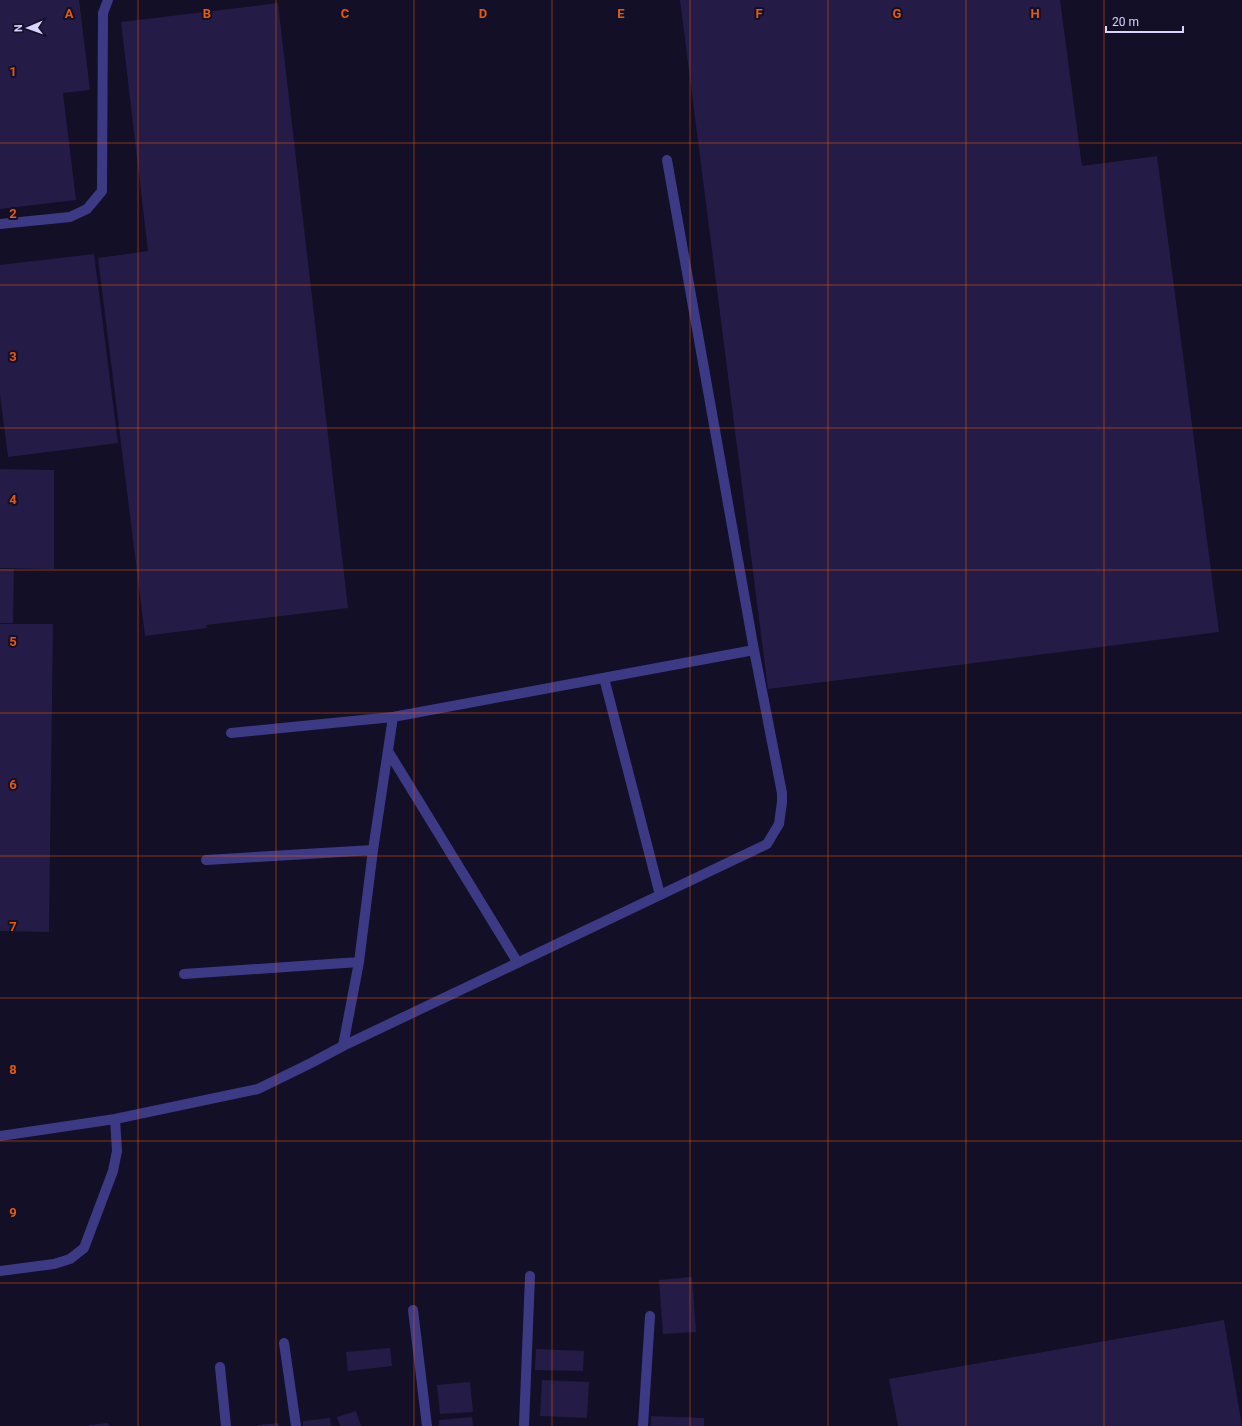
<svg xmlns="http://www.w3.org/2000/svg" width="1242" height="1426" font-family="Roboto,sans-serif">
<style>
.building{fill:#241b47}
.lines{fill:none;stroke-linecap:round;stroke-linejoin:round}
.lane{stroke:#3d3a85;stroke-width:10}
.street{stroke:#3d3a85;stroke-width:10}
.grid{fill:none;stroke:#e8590c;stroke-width:1;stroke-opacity:0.55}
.grid-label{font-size:13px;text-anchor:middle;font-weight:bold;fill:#e8590c;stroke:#130f26;stroke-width:4;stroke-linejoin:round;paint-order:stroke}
</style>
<rect width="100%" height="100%" fill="#130f26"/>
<!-- building -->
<path class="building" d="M0 0H79L90 90 63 93 76 200 0 209Z
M680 0H1060L1082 166 1157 156 1219 632 768 689Z
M278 3 348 608 206 625 207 628 145 636 98 258 148 251 121 22Z
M94 254 118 443 8 457 0 395V265Z
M0 469 54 470V569L0 568Z
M0 569H14L13 623H0Z
M0 624H53L49 932 0 931Z
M692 1277 696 1332 663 1334 659 1280Z
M1224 1320 1242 1426H898L889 1379Z
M390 1348 392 1366 348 1371 346 1352Z
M536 1349 584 1351 583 1371 535 1370Z
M542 1380 589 1382 587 1418 540 1416Z
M470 1382 473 1412 440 1414 437 1385Z
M356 1411 361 1426H340L337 1417Z
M651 1416 704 1418V1426H651Z
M472 1417 473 1426H439V1420Z
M330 1418 331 1426H303V1421Z
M108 1423 109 1426H89V1425Z
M279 1423V1426H258V1425Z"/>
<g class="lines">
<!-- lane -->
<path class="lane" d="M667 160 754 650
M0 224 70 217 87 209 102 191 103 13 108 0
M604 678 660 895
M231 733 393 717
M388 751 518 963
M206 860 373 850
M184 974 359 962
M0 1136 115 1119 258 1089 311 1063 343 1046 767 844 779 824 782 802V793L754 650 393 717 373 850 359 962 343 1046
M0 1271 54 1264 70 1259 84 1248 113 1171 117 1151 115 1119"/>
<!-- street -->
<path class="street" d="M413 1310 427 1426
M284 1343 296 1426
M220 1367 226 1426
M524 1426 530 1276
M643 1426 650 1316"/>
</g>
<!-- grid -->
<path class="grid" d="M138 0V1426M276 0V1426M414 0V1426M552 0V1426M690 0V1426M828 0V1426M966 0V1426M1104 0V1426M0 143H1242M0 285H1242M0 428H1242M0 570H1242M0 713H1242M0 856H1242M0 998H1242M0 1141H1242M0 1283H1242"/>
<g class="grid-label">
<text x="69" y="18">A</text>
<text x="207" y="18">B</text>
<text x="345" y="18">C</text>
<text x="483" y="18">D</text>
<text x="621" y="18">E</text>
<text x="759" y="18">F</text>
<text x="897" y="18">G</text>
<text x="1035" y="18">H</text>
<text x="13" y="76">1</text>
<text x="13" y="218">2</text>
<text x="13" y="361">3</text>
<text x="13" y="504">4</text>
<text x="13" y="646">5</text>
<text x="13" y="789">6</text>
<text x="13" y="931">7</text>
<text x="13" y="1074">8</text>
<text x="13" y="1217">9</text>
</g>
<!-- north arrow -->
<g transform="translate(28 28) rotate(268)" stroke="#130f26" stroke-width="3" paint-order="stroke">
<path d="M0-3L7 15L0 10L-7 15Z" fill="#d9d4ff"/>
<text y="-6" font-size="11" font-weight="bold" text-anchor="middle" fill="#d9d4ff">N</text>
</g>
<!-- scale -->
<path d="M1106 26v6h77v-6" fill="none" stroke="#d9d4ff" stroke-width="2"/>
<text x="1112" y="26" font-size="12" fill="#d9d4ff" stroke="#130f26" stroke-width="3" paint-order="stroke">20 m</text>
</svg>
